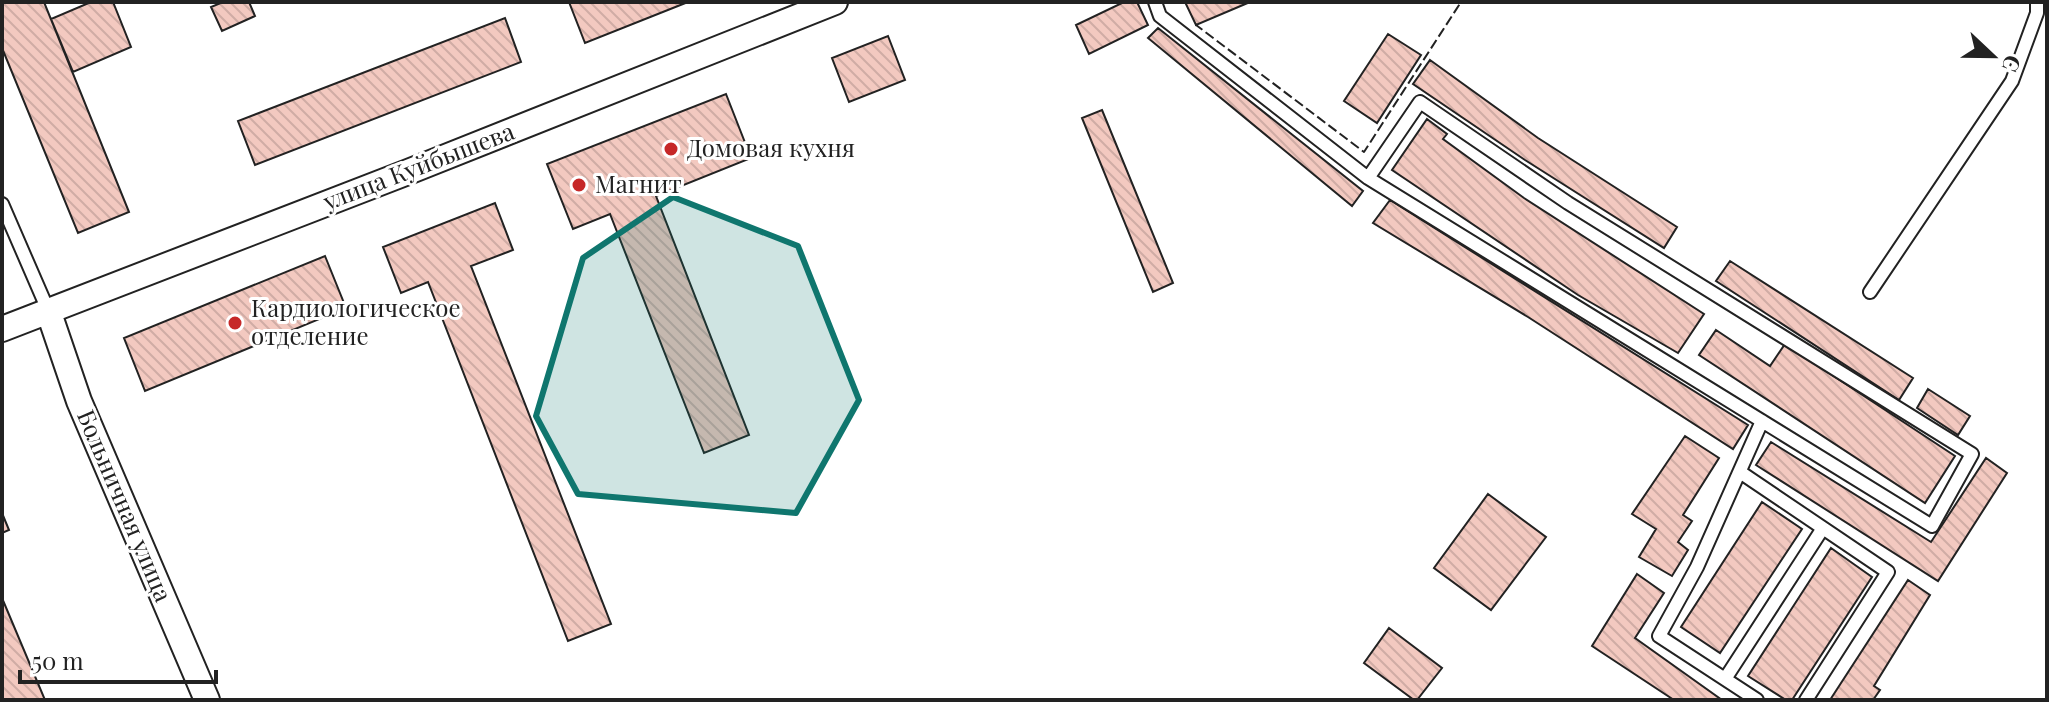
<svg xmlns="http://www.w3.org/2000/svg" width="2049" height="702" font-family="'Playfair Display',serif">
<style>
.building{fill:url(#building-back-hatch);stroke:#222;stroke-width:2}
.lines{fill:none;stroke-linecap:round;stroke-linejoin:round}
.lane-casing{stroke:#222;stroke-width:16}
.street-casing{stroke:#222;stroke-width:28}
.lane{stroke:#fff;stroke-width:12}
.street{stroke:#fff;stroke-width:24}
.fence{stroke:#222;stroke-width:2;stroke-dasharray:10 4;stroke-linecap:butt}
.marked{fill:#0f766e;fill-opacity:0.2;stroke:#0f766e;stroke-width:6;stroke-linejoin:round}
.poi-dot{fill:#c62828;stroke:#fff;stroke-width:3}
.labels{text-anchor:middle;stroke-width:6;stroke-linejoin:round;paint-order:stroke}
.poi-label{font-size:24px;fill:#222;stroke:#fff;text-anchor:start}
.street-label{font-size:24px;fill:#222;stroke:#fff}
</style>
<defs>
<pattern id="building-back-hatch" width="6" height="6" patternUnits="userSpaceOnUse" patternTransform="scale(2)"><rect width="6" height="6" fill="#f3c9c0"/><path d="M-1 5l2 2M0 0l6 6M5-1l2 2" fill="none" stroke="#d0aca5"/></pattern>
</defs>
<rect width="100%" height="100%" fill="#fff"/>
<!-- building -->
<path class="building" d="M2 2H44L129 212 78 233 2 48Z
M91 2H113L131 47 73 72 51 19Z
M223 2H249L255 16 222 31 211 7Z
M569 2H688L585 43Z
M1124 2H1137L1148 25 1089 54 1076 25Z
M1185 2H1250L1196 25Z
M505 18 521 62 255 165 238 121Z
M1158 28 1363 191 1352 206 1148 38Z
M1388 34 1421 55 1377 123 1344 101Z
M888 36 905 80 849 102 832 58Z
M1430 60 1538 138 1677 227 1664 248 1525 160 1413 84Z
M726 94 751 158 656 196 749 435 704 453 610 214 573 229 547 164Z
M1102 110 1173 283 1153 292 1082 118Z
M1427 119 1447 134 1443 139 1524 198 1704 314 1678 353 1578 295 1392 170Z
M1390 200 1748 425 1733 449 1528 317 1373 223Z
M495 203 513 250 471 266 611 624 568 641 428 282 401 293 383 247Z
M325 256 346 308 145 391 124 338Z
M1730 261 1913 378 1899 400 1716 281Z
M1716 330 1770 366 1785 344 1955 456 1925 503 1699 355Z
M1928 389 1970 416 1958 435 1917 408Z
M1685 436 1719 458 1683 515 1692 521 1678 542 1688 550 1672 576 1639 557 1656 529 1632 514Z
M1771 442 1931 542 1986 458 2007 473 1938 581 1756 465Z
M1488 494 1546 537 1491 610 1434 568Z
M1762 502 1802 529 1720 653 1681 627Z
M2 513 9 530 2 533Z
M1831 548 1872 577 1792 700H1786L1748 676Z
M1637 574 1664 593 1635 638 1722 700H1674L1592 646Z
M1908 580 1930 595 1874 686 1880 690 1873 700H1830Z
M2 598 45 700H2Z
M1389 628 1442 668 1417 700H1414L1364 663Z"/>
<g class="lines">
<defs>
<path id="lane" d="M1155 2 1160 16 1368 178 1932 526 1972 454 1568 203 1420 102 1368 178
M2 204 48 310
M1870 292 2012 81 2037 13V2
M1740 472 1888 572 1806 700
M1725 679 1823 528
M1757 700 1659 636 1697 567 1762 421"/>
<path id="street" d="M48 310 79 401 207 700
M2 329 408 172 835 2"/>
</defs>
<!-- lane casing -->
<use href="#lane" class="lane-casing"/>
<!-- street casing -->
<use href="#street" class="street-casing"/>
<!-- lane -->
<use href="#lane" class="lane"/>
<!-- street -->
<use href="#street" class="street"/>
<!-- fence -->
<path class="fence" d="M1198 25H1196L1364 152 1461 2"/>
</g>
<!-- marked area -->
<path class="marked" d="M673 197 798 246 859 400 796 513 578 494 536 416 583 258Z"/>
<!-- markers -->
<g class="poi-dot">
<circle cx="671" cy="149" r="8"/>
<circle cx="579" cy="185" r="8"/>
<circle cx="235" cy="323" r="8"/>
</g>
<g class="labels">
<!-- poi labels -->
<g class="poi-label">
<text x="687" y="157">Домовая кухня</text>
<text x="595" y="193">Магнит</text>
<text x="251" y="317">Кардиологическое<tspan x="251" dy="28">отделение</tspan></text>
</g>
<!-- street labels -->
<g class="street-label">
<text transform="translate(419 167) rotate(-21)" y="8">улица Куйбышева</text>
<text transform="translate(124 506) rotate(67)" y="8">Больничная улица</text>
</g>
</g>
<!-- border -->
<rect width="2049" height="702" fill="none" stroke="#222222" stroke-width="8"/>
<!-- north arrow -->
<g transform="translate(1993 56) rotate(112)" stroke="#ffffff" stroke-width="6" paint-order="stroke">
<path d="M0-6L14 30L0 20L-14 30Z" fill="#222222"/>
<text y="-12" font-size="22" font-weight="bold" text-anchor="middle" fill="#222222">С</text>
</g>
<!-- scale -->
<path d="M20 670v12h196v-12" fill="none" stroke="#222222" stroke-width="4"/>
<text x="32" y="670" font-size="24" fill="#222222" stroke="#ffffff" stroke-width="6" paint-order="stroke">50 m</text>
</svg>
